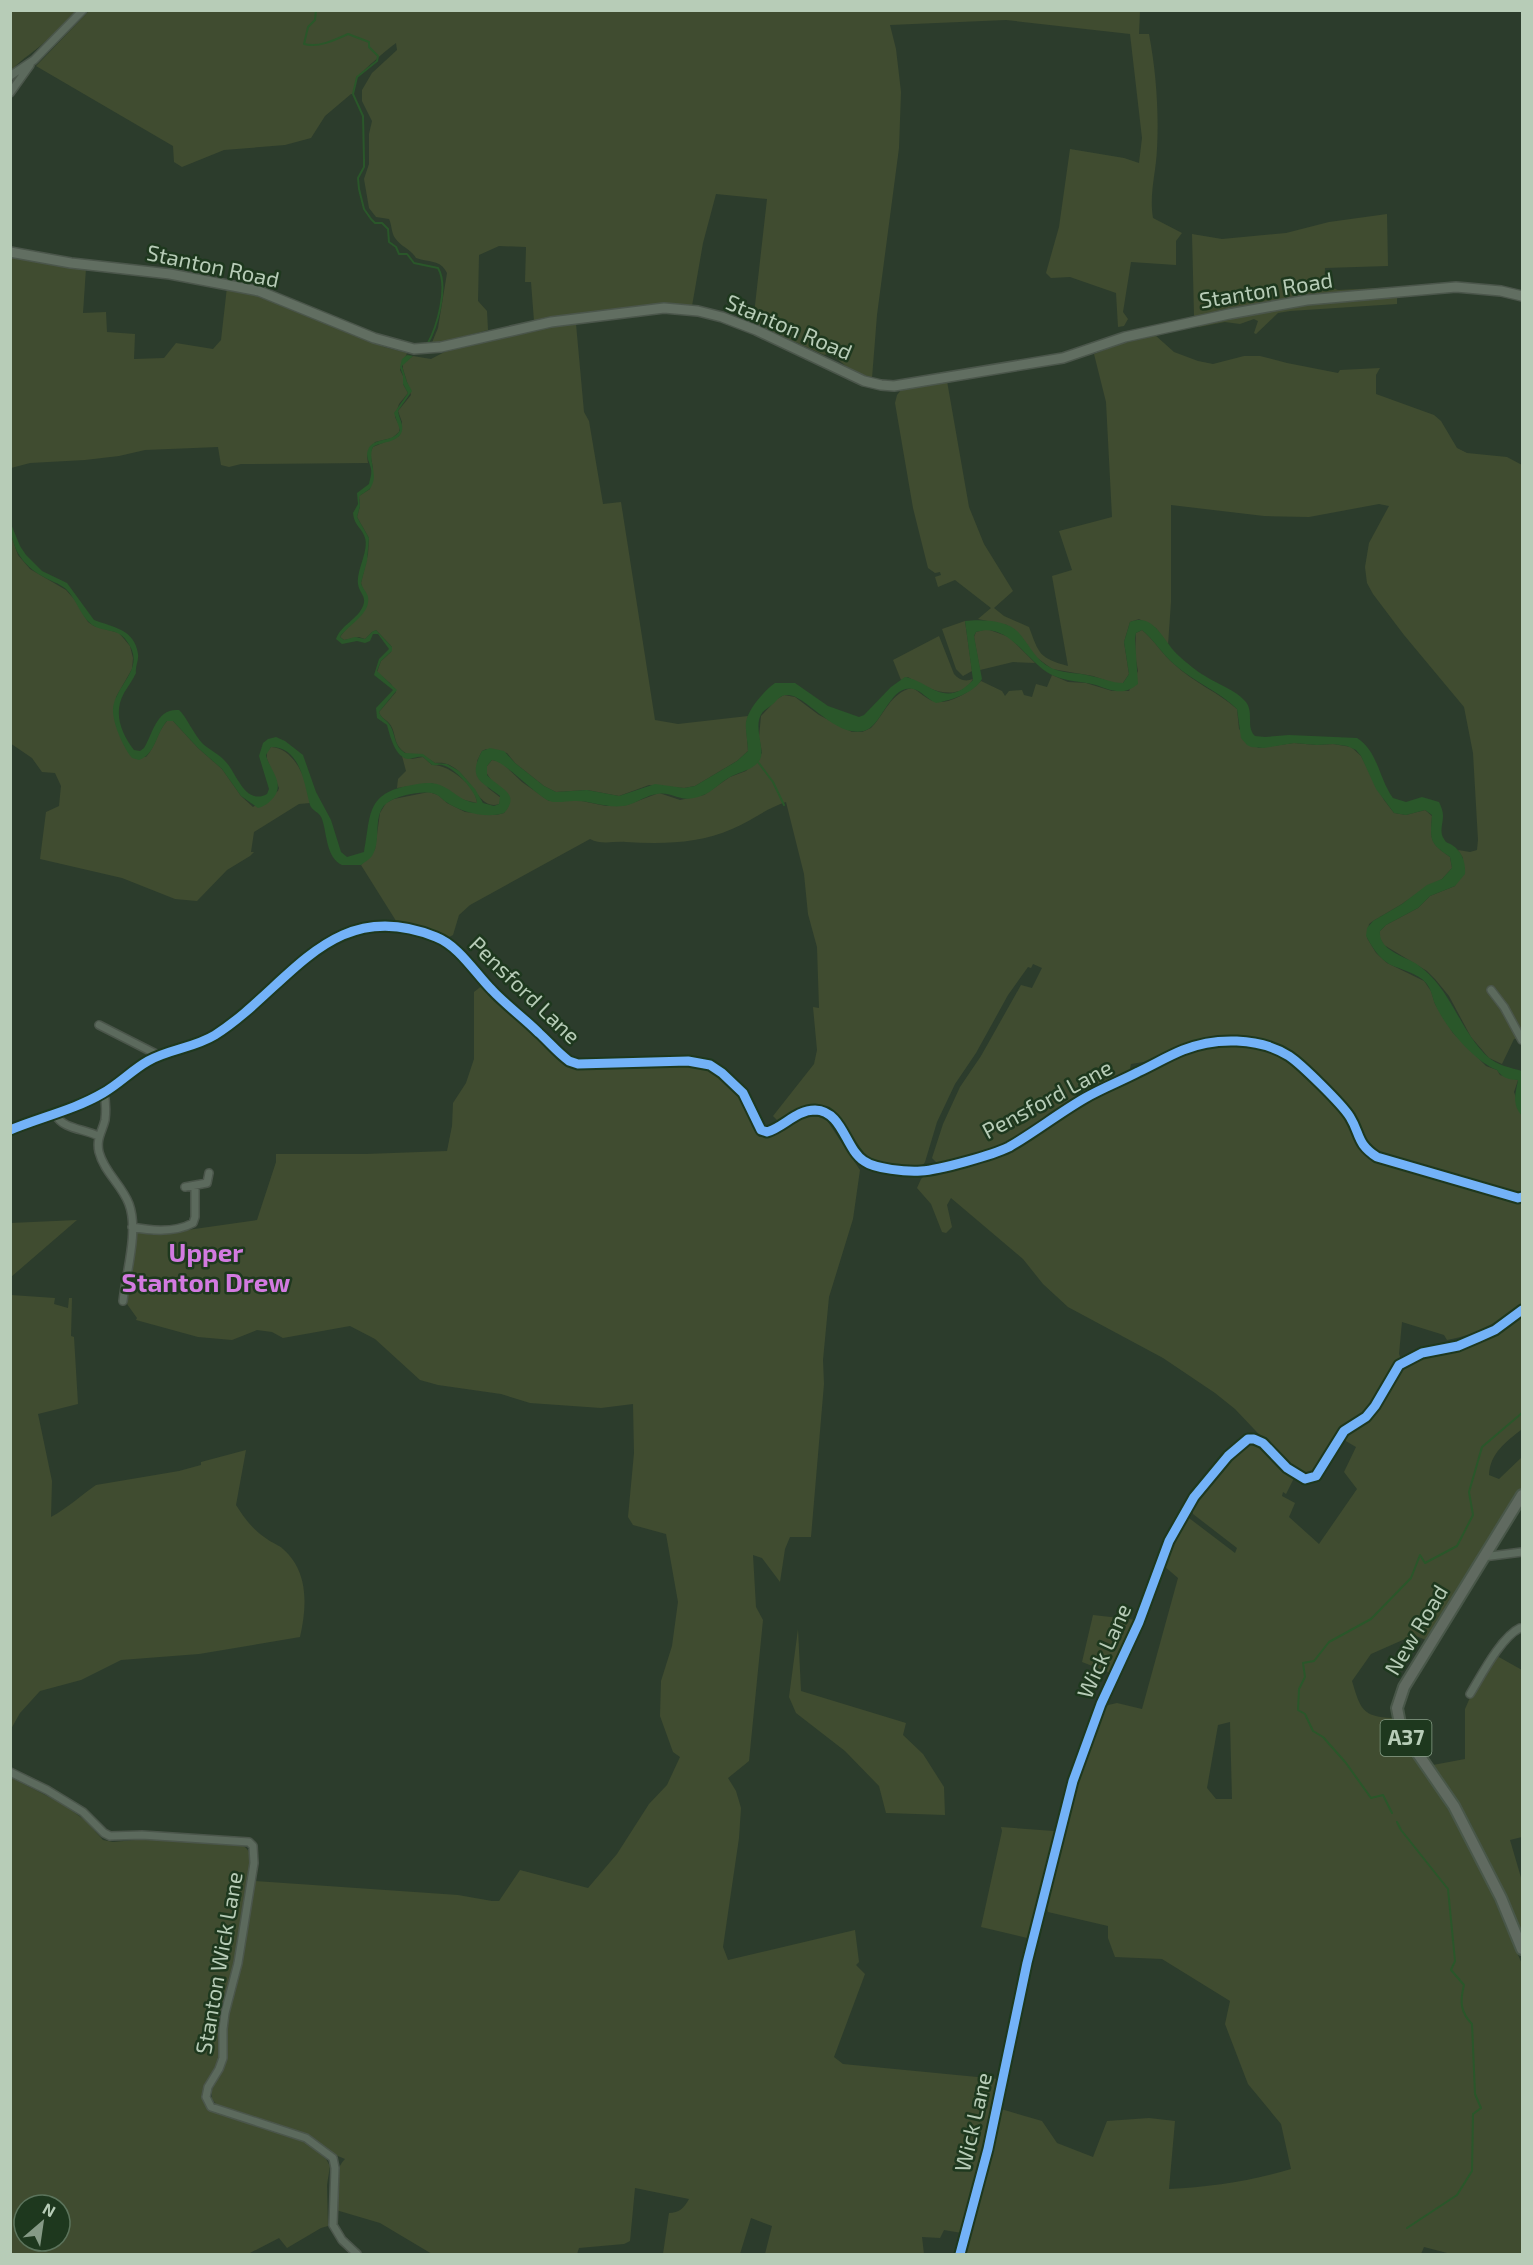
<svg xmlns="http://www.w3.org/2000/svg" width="1533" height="2265" font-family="'Exo 2',sans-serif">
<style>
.green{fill:#404c30;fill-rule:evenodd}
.water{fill:#2a572a}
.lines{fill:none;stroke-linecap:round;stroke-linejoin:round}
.stream{stroke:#2a572a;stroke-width:2}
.minor-casing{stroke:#4b564b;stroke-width:10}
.secondary-casing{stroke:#4b564b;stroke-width:12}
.trunk-casing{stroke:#495749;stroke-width:14}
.minor{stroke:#5c6a5d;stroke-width:7}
.secondary{stroke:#616e61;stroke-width:9}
.trunk{stroke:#606a60;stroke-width:10}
.cycleway-casing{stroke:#1e381e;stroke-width:13}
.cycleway{stroke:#73b2f8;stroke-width:9}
.labels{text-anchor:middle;stroke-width:5;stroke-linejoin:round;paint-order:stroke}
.shield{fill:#1e381e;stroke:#89a089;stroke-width:1.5}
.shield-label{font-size:21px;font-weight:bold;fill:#b7ccb7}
.street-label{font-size:22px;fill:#b7ccb7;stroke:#1e381e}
.quarter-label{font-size:26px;font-weight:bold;fill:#d27ae0;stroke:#1e381e}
</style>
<rect width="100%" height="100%" fill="#2c3c2c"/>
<!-- green -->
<path class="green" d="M11 10H76V11C67 20 58 31 48 39 36 51 22 58 11 71Z
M89 11H1140L1139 34H1149C1156 71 1159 111 1157 149 1156 173 1149 194 1153 218L1182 233 1176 241V265L1131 262 1123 312 1128 319 1124 326 1118 327 1116 293 1070 277 1051 278 1046 273 1059 227 1070 149 1124 158 1139 163 1142 138 1130 34 1006 20 890 25 896 49 901 92 899 148 877 315 872 378 853 372 830 353 824 355 753 323 767 199 716 194 703 243 692 306 663 303 534 321 531 282H525L526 247 499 246 479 255 478 301 487 311 488 330 431 345 438 328 447 273C440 259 430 263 416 258 411 249 401 247 395 238 391 232 392 225 389 219L376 217 369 208 364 179 369 164V134L372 121 362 101V90L372 73 397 50 396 43C389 48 358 74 356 80 355 84 355 90 353 94H351L325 116 311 138 285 145 224 150 182 167 174 162 173 146 36 66Z
M1387 214 1388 266 1325 268 1324 284 1338 290 1397 287V304L1290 311 1278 313 1256 334 1254 333 1258 321 1254 319 1240 324 1225 322 1199 327 1194 315 1192 234 1222 239 1286 233 1329 222Z
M10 255 86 268 83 313 106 312 107 332 135 334 134 359 164 358 176 343 213 349 221 340 227 287 293 307 384 347 407 353 400 370 403 376V384L408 393 399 404 395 417 400 427 399 432 392 438 375 442 367 456 368 463 241 464 229 467 221 465 218 447 145 450 119 456 85 460 30 463 11 468Z
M576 324 584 412 589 421 603 504 621 502 655 720 678 724 748 716 746 724 748 751 737 761 695 786 684 788 649 785 619 796 587 790 556 792 544 786 515 763 507 753 486 749 482 751 477 761 488 788 501 798 499 804C475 813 468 758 435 763 420 753 423 756 407 754 391 744 398 734 389 723 384 718 381 718 379 712L396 692 391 684 377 672 381 661 391 652 392 647 376 630 372 632 365 639 359 637 344 640 340 637C349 624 359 619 367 603L361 583 368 554 369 538 357 517 360 506 359 496 370 489 373 468 370 453 373 447 399 436 402 422 398 411 411 395 403 369V363L413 356 431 359 454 347 536 328Z
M1155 335 1174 352 1198 361 1213 364 1244 356H1260L1287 363 1338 373 1340 370 1380 368 1376 375V394L1434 415 1441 421 1457 448 1467 453 1507 457 1522 465V1033L1520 1038 1514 1039 1502 1064 1489 1058 1471 1037 1449 996 1435 979 1427 971 1384 945 1379 937 1380 931 1386 925 1418 908 1430 896 1455 886 1463 858 1458 850 1470 852 1477 850 1478 840 1473 753 1464 707 1404 635 1373 594 1367 583 1365 567 1369 543 1389 506 1379 504 1309 517 1264 516 1171 505V602L1168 645 1156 628 1139 619 1130 622 1124 642 1129 674 1123 683H1113L1093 676 1052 669 1032 654 1028 646 1007 625 978 619 991 608 955 580 938 587 935 577 941 575 940 572 935 573 928 568 913 508 895 403 897 395 901 390 947 381 969 507 984 544 1013 591 994 608 1004 616 1029 627C1039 654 1039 658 1068 666L1052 576 1072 570 1059 531 1112 517 1106 402 1094 354 1120 344Z
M11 535 18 555 30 569 66 590 75 600 88 622 94 626 119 633 130 646 133 658 132 669 116 697 115 722 126 747 146 757C156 746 157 732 167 721H173L198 748 222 769 241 796 253 807 278 791 279 788 267 759V752L271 747C295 748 309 783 310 803L299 804 254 832 251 852H254L250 856 227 870 197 901 175 899 122 878 40 859 46 812 59 806 61 786 55 773 42 772 32 758 10 743Z
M965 621 972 671 963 676 956 669 942 629Z
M987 629 1009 637 1035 663 1013 662 980 670 974 637 976 632Z
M1142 630C1155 641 1162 654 1175 665 1194 683 1218 692 1237 709L1239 729 1258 748 1294 743 1317 745 1333 744 1351 747 1361 756 1384 800 1394 813 1406 815 1425 810 1432 816C1430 840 1430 843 1450 857L1452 868 1442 879 1419 892 1402 904 1373 921 1369 924 1367 938 1376 953 1387 963 1424 981 1431 991 1435 1004 1453 1033 1486 1066 1497 1070 1500 1075 1518 1080 1514 1092 1522 1116V1197L1377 1155 1366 1149 1339 1096 1315 1076V1085L1347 1119 1356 1142 1371 1159 1522 1201V1305C1495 1323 1480 1334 1447 1340L1444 1335 1402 1322 1399 1354 1401 1359 1374 1404 1363 1416 1343 1428 1334 1438 1314 1474 1306 1476 1288 1465 1235 1409 1215 1393 1163 1358 1068 1307 1043 1284 1023 1259 951 1198 947 1205 952 1227 946 1233 942 1232 931 1204 917 1188 921 1179 926 1174 1007 1151 1093 1099 1160 1068 1156 1060 1131 1064 1129 1074 1006 1143 939 1165 932 1158 943 1124 960 1087 981 1056 1021 985 1032 988 1042 968 1033 964 1031 968 1028 967 1008 995 976 1053 955 1084 937 1122 925 1162 921 1168 866 1160 835 1117 805 1108 778 1121 773 1116 814 1064 817 1050 813 1007 819 1008 817 947 808 914 804 874 786 802C767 808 751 821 732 829 699 844 661 844 626 842 613 841 601 845 590 839L470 905 459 915 453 935 449 937 398 924 361 865 375 849 380 813 386 803 394 799 429 792 438 795 447 803 465 812 496 815 504 813 508 807 486 772 487 766 492 760 501 762 522 782 549 801 577 800 606 806 627 805 659 793 680 800 704 795 730 777 746 771 762 753 759 737 761 716 777 699 784 695 795 697 819 715 852 732H862L871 728C885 714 890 693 912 688 919 691 926 699 933 701 948 706 970 692 981 681L1002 691 1005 696 1009 691 1022 690 1024 695 1032 697 1036 684 1047 687 1052 675 1068 682 1086 683 1112 691H1129L1138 671 1135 655 1136 633Z
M939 636 954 674C959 680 965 682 973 679 959 704 926 689 908 677L901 680 893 660Z
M402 756 412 759 423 757 432 765C449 764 477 787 477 803L460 799 443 787 431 783 397 788 398 779 406 771Z
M483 985C499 1002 516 1016 533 1031 547 1044 556 1062 575 1069L681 1066 707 1069 719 1075 740 1095 753 1128 759 1137C764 1136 769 1136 774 1135 796 1129 797 1110 826 1119L860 1170 853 1219 829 1297 823 1360 824 1384 811 1537H790L785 1549 780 1582 762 1558 753 1555 756 1607 763 1620 749 1761 728 1778 736 1791 741 1808 739 1838 723 1947 728 1960 855 1930 859 1962 856 1965 865 1974 834 2057 843 2064 998 2079 985 2147 962 2233 944 2230 940 2238 922 2237 924 2254H765L772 2226 751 2218 740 2254H663L669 2213C679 2213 684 2208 689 2199L635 2188 630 2241 624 2244 579 2248 577 2254H432L380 2223 336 2210C337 2195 333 2170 345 2159L218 2106 212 2099V2090L227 2058 225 2031 227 2015 240 1970 255 1881 458 1895 492 1901H499L520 1870 588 1888 617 1854 649 1804 667 1785 680 1757 673 1752 660 1716 661 1681 672 1646 678 1602 666 1534 633 1525 628 1517 634 1453 633 1404 601 1408 530 1403 501 1394 438 1385 420 1380 375 1339 350 1326 283 1338 272 1332 257 1330 232 1340 198 1337 136 1320 137 1318 127 1304 137 1232 152 1235 257 1220 276 1162V1154H366L447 1151 452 1126 453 1103 466 1083 474 1059V992Z
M77 1220 11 1277V1223Z
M11 1295 55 1298 54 1304 68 1308 69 1298H72L71 1336 74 1337 78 1404 38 1414 52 1481 51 1517C68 1508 81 1495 96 1485L179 1471 201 1465V1462L246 1450 236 1505C245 1519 253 1530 267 1539 272 1543 279 1545 283 1549 309 1572 307 1606 300 1637L199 1654 121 1660 81 1680 40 1691 20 1713 11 1729Z
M1522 1315V1429C1506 1442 1490 1453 1489 1475L1499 1479 1522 1457V1489L1512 1503 1428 1641 1414 1635 1371 1654 1352 1681C1360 1708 1362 1717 1392 1718L1453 1817 1478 1862 1522 1964V2254H1451L1424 2247 1421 2254H965L991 2159 1001 2109 1042 2121 1057 2143 1093 2157 1107 2121 1149 2118 1175 2121 1169 2189C1211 2187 1251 2181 1291 2169L1281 2124 1248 2084 1225 2024 1230 2001 1162 1959 1115 1957 1108 1938V1926L1048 1912 1043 1895 1031 1936 1027 1938 981 1927 1002 1831 1001 1827 1054 1831 1056 1836 1104 1706 1117 1703 1142 1709 1178 1578 1164 1566 1185 1518H1189L1235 1553 1237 1548 1193 1514V1508L1228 1463 1249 1445 1262 1447 1294 1478 1286 1494 1283 1492 1282 1496 1295 1503 1289 1517 1319 1544 1357 1489 1344 1472 1356 1447 1344 1440 1348 1432 1367 1420 1401 1367 1428 1355 1465 1348 1496 1333ZM1230 1722 1232 1799H1216L1207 1788 1218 1725Z
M1093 1615 1137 1620 1113 1674 1082 1662Z
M798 1629 801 1691 906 1723 903 1735 923 1754 944 1787 945 1815 886 1813 879 1786 845 1751 796 1713 789 1697Z
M1497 1656 1522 1670V1837L1510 1840 1522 1881V1937L1470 1822 1433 1765 1465 1759V1709L1472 1693Z
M10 1777 63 1804 86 1821 103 1840 113 1842 145 1839 243 1846C252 1851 250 1859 250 1868 242 1902 239 1938 232 1972 229 1987 223 2001 221 2016 218 2032 223 2051 216 2066 210 2082 195 2096 211 2111L305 2142 326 2159 330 2166 327 2185 328 2226 321 2228 287 2248 279 2238 248 2254H11ZM24 2205H60V2241H24Z"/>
<!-- water -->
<path class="water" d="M407 355 413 356 402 366 407 382 412 391 398 411C399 417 401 420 402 425 405 443 382 441 373 447 367 460 379 474 371 487 369 491 362 493 359 497L360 506 357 517 369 538 367 561 361 583C362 588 367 592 368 597 371 614 348 625 340 637L344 640 355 637 365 639 372 632 376 630 392 647V651L381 661 377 671 397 690 379 712C381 719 388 720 391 727 396 737 394 746 405 753L423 754 435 763 447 764 459 771 475 789 483 803 494 806 499 804 500 796C481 781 467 779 482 751L490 748 504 751 515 763 544 786 556 792 587 790 619 796 655 784 684 788 695 786 737 761 748 751C748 742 745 731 746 722 748 709 765 690 775 683H795L828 706 859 717 864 715 891 687 905 677C929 681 945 710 973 680L965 621C981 619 1008 620 1019 633 1029 644 1033 656 1046 665 1059 674 1077 672 1091 676 1103 678 1111 683 1123 683L1129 674 1124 642 1130 622C1155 612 1163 642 1179 656 1187 663 1196 671 1205 676 1219 685 1234 689 1245 701 1255 712 1245 726 1255 736L1265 737 1289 735 1357 738C1378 751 1379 779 1393 798L1406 802 1422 797 1439 802C1441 806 1443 811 1443 816 1443 824 1439 832 1444 839 1447 844 1447 842 1452 845 1462 851 1466 863 1465 874L1455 886 1430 896 1418 908 1386 925 1380 931C1378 949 1402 956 1415 963 1451 986 1458 1029 1488 1057 1497 1065 1511 1068 1522 1071V1116C1512 1104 1515 1095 1518 1080 1509 1080 1501 1077 1497 1070 1474 1061 1445 1027 1435 1004 1432 997 1432 990 1426 983 1418 973 1401 970 1389 964 1378 957 1372 947 1366 936L1367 928 1373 921 1402 904 1427 885 1442 879 1452 868 1450 857C1429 843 1430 840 1432 815L1425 810 1406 815 1394 813 1376 789 1361 756 1356 750 1347 746 1333 744 1317 745 1294 743 1264 748 1251 747 1247 745 1241 738 1237 709C1219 691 1194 682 1175 665 1162 654 1155 641 1142 630L1136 633 1135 639 1138 684C1123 696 1113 691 1096 685 1082 681 1067 682 1052 675 1026 662 1009 621 976 632L974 636 982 679C974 693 952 700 936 703 928 700 922 691 913 689 890 684 882 727 864 731 835 738 806 695 788 695 781 694 777 700 773 704 770 707 765 709 762 713 752 727 767 751 759 761 753 770 740 772 732 776 721 781 713 792 701 796 679 804 673 791 657 794 647 795 638 802 628 805 609 810 591 800 574 801 565 801 555 804 547 800 533 792 504 761 492 760L487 766V775C498 788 522 793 504 813 486 819 461 812 446 802 442 799 440 796 435 794 424 790 401 795 390 801 370 812 383 840 372 856 369 860 364 862 361 865H342C326 858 327 833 322 819 320 812 312 811 310 805 304 784 301 747 271 747L266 755C269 769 285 782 274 797 270 802 265 806 258 808L241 796 222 769 198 748 173 721H167C156 733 156 754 139 760L132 758C123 747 109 717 114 703 121 680 146 666 126 640 117 627 100 633 90 623 81 616 76 599 66 589 59 583 50 581 42 576 22 565 10 546 11 524L20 546 26 555 42 571 67 583 94 620C112 627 135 629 138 654 139 661 135 666 136 673 133 680 128 686 124 693 113 713 121 733 134 750L140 751 144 748C153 734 156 708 179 710 186 716 194 735 203 744 210 750 219 754 225 761 237 773 245 806 267 794L269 789 259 756 263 743 268 739 276 737 285 741 303 755 316 792 331 820 341 852 347 857 364 852C371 818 365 794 407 786 418 784 429 781 440 785 455 791 459 801 477 803 477 792 454 767 442 765 439 764 436 766 432 765L423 757C418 756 413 759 408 759 395 757 390 736 387 725L377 718 376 708 393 690 374 675 379 659 389 649 378 634H373L370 641 365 643 357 641 342 644 336 639C341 625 358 619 363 606 367 596 359 593 358 584 356 571 369 551 365 538 363 529 354 526 353 513L358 504 357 493 369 484C370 479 372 474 371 469 370 462 365 457 368 450 373 436 393 444 400 430L394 413 408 393 403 384V376L400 367 402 359Z"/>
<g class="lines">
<!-- stream -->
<path class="stream" d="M316 10 315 20 308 27 304 44C318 48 335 40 348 34L369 42V47L378 56 377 61 357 77 353 94 363 116 364 159V167L358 178 359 189 364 209 371 219 375 223H382L388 229 389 242 396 247 399 254H407L414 263 438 268C449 287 437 327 427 345
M758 762 773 782 784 805
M1392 1813 1383 1795 1371 1798 1346 1763 1323 1737 1313 1731 1305 1714 1298 1710 1299 1689 1305 1677 1303 1663 1314 1661 1329 1642 1371 1619 1411 1578 1420 1555 1425 1563 1457 1546 1473 1515 1469 1492 1482 1447 1522 1413
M1397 1822 1401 1830 1448 1889 1455 1961 1451 1970 1464 1985C1460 2001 1460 2012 1472 2024L1475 2094 1481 2108 1473 2114 1472 2171 1457 2195 1407 2228"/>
<defs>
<path id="minor" d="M10 76 34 60 83 10
M10 93 30 65
M1491 990 1504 1007 1522 1040
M99 1025 160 1056
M104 1093C106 1102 106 1111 105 1120 102 1132 96 1139 99 1152 104 1172 122 1185 129 1204 139 1231 126 1273 123 1301
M56 1115C62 1129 86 1129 98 1136
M10 1130C41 1117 74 1110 103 1093 119 1084 132 1070 148 1061 169 1049 194 1048 215 1035 290 987 331 894 436 937 459 946 475 973 492 990 506 1005 524 1018 539 1033 549 1042 557 1052 569 1061L578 1064 688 1061 710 1065 722 1073 743 1093 761 1130 767 1132C784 1127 796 1110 815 1110 843 1111 845 1149 864 1161 875 1169 907 1172 921 1171 939 1170 993 1155 1009 1147 1035 1132 1059 1113 1085 1098 1102 1088 1121 1081 1138 1072 1153 1065 1168 1056 1183 1050 1215 1037 1259 1037 1289 1056 1301 1064 1342 1104 1350 1117 1361 1135 1356 1143 1377 1157L1518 1198 1522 1197
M185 1187 207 1183 209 1173
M132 1227C152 1231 175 1233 193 1223L195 1217V1186
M1483 1557 1522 1552
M1470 1694C1481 1676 1501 1637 1520 1628
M10 1772 47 1790 83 1812 104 1833 110 1836 142 1835 249 1842 253 1846 254 1863 238 1963 225 2013 223 2029V2058L219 2069 208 2087 206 2097 211 2107 306 2138 333 2158 335 2168 333 2225 342 2240 357 2254
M960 2254 988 2149 1027 1963 1073 1781 1101 1704 1139 1622 1169 1541 1194 1497 1228 1456 1248 1439H1254L1263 1443 1287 1468 1305 1479 1316 1476 1344 1431 1366 1417 1375 1406 1399 1365 1422 1353 1458 1346 1479 1337 1495 1330 1522 1310"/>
<path id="secondary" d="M10 252 71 263 170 274 259 291 374 338 414 349 441 347 551 322 664 308 698 311 722 317 756 330 864 381 881 385 894 386 1063 358 1125 337 1229 314 1307 300 1456 287 1501 291 1522 296"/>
<path id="trunk" d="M1522 1495 1404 1687 1397 1708 1401 1729 1454 1806 1501 1898 1522 1949"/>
</defs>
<!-- minor casing -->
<use href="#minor" class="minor-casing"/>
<!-- secondary casing -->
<use href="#secondary" class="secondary-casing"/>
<!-- trunk casing -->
<use href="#trunk" class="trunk-casing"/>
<!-- minor -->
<use href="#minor" class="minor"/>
<!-- secondary -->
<use href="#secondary" class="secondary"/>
<!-- trunk -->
<use href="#trunk" class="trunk"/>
<defs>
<path id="cycleway" d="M10 1130C41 1117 74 1110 103 1093 119 1084 132 1070 148 1061 169 1049 194 1048 215 1035 290 987 331 894 436 937 459 946 475 973 492 990 506 1005 524 1018 539 1033 549 1042 557 1052 569 1061L578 1064 688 1061 710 1065 722 1073 743 1093 761 1130 767 1132C784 1127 796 1110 815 1110 843 1111 845 1149 864 1161 875 1169 907 1172 921 1171 939 1170 993 1155 1009 1147 1035 1132 1059 1113 1085 1098 1102 1088 1121 1081 1138 1072 1153 1065 1168 1056 1183 1050 1215 1037 1259 1037 1289 1056 1301 1064 1342 1104 1350 1117 1361 1135 1356 1143 1377 1157L1518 1198 1522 1197
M960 2254 988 2149 1027 1963 1073 1781 1101 1704 1139 1622 1169 1541 1194 1497 1228 1456 1248 1439H1254L1263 1443 1287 1468 1305 1479 1316 1476 1344 1431 1366 1417 1375 1406 1399 1365 1422 1353 1458 1346 1479 1337 1495 1330 1522 1310"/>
</defs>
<!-- cycleway casing -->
<use href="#cycleway" class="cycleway-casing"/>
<!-- cycleway -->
<use href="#cycleway" class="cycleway"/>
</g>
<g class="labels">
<!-- shield labels -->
<rect class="shield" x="1380.5" y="1720" width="51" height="36" rx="4.5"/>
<g class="shield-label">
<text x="1406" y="1745">A37</text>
</g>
<!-- street labels -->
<g class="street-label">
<text transform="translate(213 266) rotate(12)" y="8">Stanton Road</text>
<text transform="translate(1266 290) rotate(-9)" y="8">Stanton Road</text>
<text transform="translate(789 327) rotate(23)" y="8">Stanton Road</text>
<text transform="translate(525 990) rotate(44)" y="8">Pensford Lane</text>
<text transform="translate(1047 1099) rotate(-28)" y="8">Pensford Lane</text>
<text transform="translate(1416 1630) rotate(-59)" y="8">New Road</text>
<text transform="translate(1104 1651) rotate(-66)" y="8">Wick Lane</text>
<text transform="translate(219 1963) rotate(-80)" y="8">Stanton Wick Lane</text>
<text transform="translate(973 2122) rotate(-77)" y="8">Wick Lane</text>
</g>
<!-- quarter labels -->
<g class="quarter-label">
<text x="206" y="1262">Upper<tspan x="206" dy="30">Stanton Drew</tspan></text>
</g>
</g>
<!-- border -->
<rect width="1533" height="2265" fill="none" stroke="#b7ccb7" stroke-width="24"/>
<!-- north arrow -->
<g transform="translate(42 2223) rotate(29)"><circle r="28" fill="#1e381e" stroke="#5b735b" stroke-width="1.5"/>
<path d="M0-4.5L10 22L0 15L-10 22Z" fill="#869a86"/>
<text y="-9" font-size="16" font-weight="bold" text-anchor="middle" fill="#b7ccb7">N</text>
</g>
</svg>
